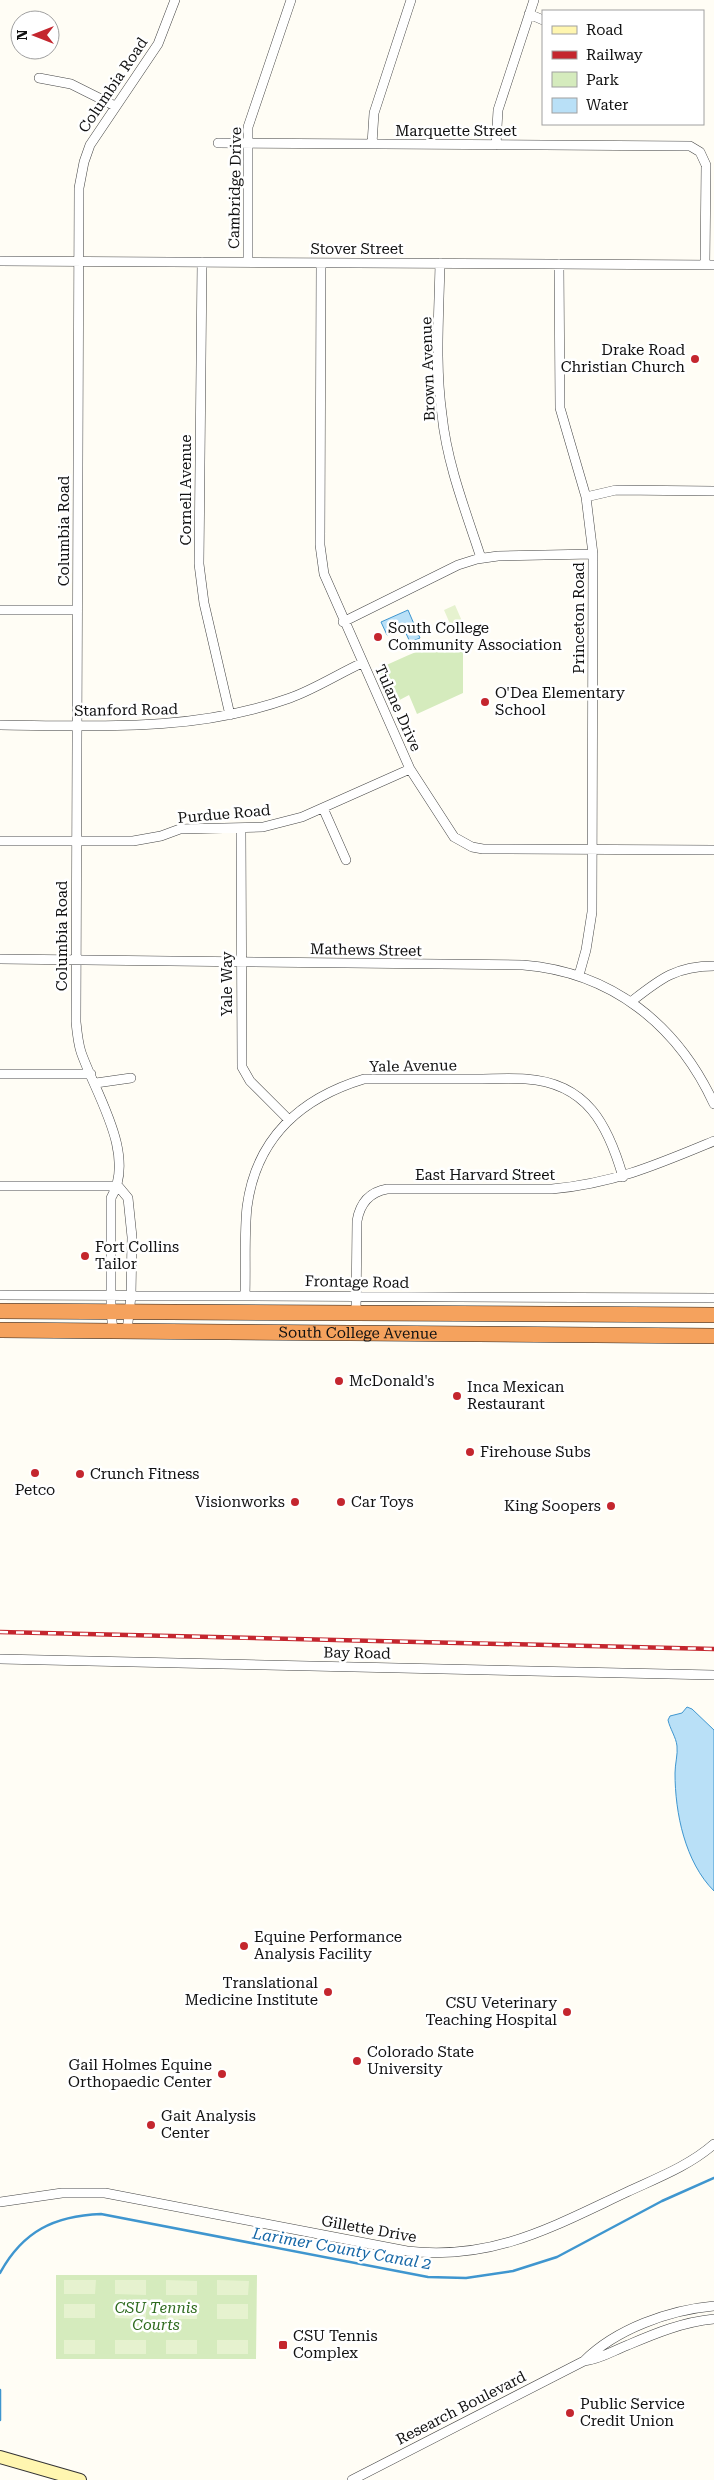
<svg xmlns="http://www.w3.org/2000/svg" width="714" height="2480" font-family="'Roboto Serif',serif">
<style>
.green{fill:#d5ebbd}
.pitch{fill:#e6f2cf}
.water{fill:#b9e0f7;stroke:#3f96cf}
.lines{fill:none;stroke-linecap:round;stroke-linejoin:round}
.stream{stroke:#3f96cf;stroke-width:2.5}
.street-casing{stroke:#444;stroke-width:10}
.secondary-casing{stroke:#333;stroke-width:14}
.highway-casing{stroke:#222;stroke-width:16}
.street{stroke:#fff;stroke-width:9}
.secondary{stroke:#fff6b0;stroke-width:12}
.highway{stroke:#f5a25d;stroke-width:15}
.rail-casing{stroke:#c4262e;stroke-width:4.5}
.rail{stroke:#fff;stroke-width:2.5;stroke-dasharray:8;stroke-linecap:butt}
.poi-dot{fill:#c4262e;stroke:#fff;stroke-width:2}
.labels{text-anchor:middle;stroke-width:5;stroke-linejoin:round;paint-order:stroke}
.street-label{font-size:15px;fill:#111;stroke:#fff}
.poi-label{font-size:15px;fill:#111;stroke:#fff;text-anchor:start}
.park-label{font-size:15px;font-style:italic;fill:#2f6b1f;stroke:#fff}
.water-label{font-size:16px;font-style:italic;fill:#1768a6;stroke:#fff}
</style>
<rect width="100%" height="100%" fill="#fffdf5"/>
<!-- green -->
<path class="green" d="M463 638V693L417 714 409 695 392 704 376 670C404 657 432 643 463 638Z
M56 2275H257L256 2359H56Z"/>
<!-- pitch -->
<path class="pitch" d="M455 605 465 628 454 633 444 610Z
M64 2280H96L95 2294H64Z
M115 2280H146V2295L115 2294Z
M166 2280 197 2281V2295H166Z
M217 2280 249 2281 248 2295H217Z
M64 2304H95V2318H64Z
M115 2304H146V2319L115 2318Z
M166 2304H197V2319H166Z
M217 2304H248V2319H217Z
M64 2340H95V2354H64Z
M115 2340H146V2354H115Z
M166 2340H197V2354H166Z
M217 2340H248V2354H217Z"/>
<!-- water -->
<path class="water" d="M408 610 420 638 410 642 403 627 387 635 381 622Z
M687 1707 692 1709 714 1730V1891C685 1862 675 1813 675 1773 675 1764 678 1754 677 1746 676 1737 670 1729 668 1720L670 1716 682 1713Z"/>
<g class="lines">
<!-- stream -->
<path class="stream" d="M0 2273C23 2231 54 2216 101 2214L428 2277 466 2278 513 2271 557 2257 662 2201 714 2178
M0 2390V2420"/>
<defs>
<path id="street" d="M529 14 543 20
M39 78 71 84 115 106
M218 143 690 146 700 152 706 165 705 264
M372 144 374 113 411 0
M496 145 498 110 534 0
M0 261 714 265
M202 262 199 564 204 603 230 715
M248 262V127L291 0
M321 263 320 545 324 574 410 769 454 837 472 847 483 849 714 850
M440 263C439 314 435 365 442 415 447 464 466 512 481 558
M559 264 560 408 586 497 593 554 592 912 586 950 579 975
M586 497 616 490 714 491
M0 610H77
M343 622 458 565 477 559 498 556 593 554
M0 725C99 726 195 732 290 698 315 689 338 674 362 663
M323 808 346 860
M241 829 242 1067 250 1081 289 1120
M0 841H133L161 836 180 829 263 827 302 817 410 769
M0 959 523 965C611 972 677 1024 714 1104
M632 1001C660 979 676 966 714 966
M0 1074H91
M96 1083 131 1078
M0 1186H118
M118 1186 128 1198 132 1237 131 1296 127 1331
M0 1295 714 1298
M245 1295C246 1266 244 1236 247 1207 256 1138 301 1098 364 1079 401 1079 439 1079 476 1079 492 1079 509 1078 526 1079 587 1083 608 1125 623 1177
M356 1313 357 1221C360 1203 370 1192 387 1189H552C615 1183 656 1165 714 1141
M113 1331 111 1311V1198C137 1155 95 1093 81 1052 78 1043 77 1032 76 1022L79 188 84 162 90 145 158 44 175 0
M0 1659 714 1675
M0 2202 62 2193H105L407 2251C493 2261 552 2227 627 2192 657 2178 689 2166 714 2144
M584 2361C601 2359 612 2351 628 2345 656 2333 683 2322 714 2319
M352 2480 584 2361C616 2329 669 2310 714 2306"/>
<path id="secondary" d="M0 2457 80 2480"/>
<g id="highway">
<path d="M0 1311 714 1315"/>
<path id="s1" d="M0 1330 714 1336"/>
</g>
</defs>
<!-- street casing -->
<use href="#street" class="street-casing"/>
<!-- secondary casing -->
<use href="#secondary" class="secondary-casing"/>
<!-- highway casing -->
<use href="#highway" class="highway-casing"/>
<!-- street -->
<use href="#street" class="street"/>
<!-- secondary -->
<use href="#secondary" class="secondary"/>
<!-- highway -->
<use href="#highway" class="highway"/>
<defs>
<path id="rail" d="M0 1632 714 1649"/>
</defs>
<!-- rail casing -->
<use href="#rail" class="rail-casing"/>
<!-- rail -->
<use href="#rail" class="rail"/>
</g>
<!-- markers -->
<g class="poi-dot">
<circle cx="695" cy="359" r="5"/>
<circle cx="378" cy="637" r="5"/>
<circle cx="485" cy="702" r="5"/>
<circle cx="85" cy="1256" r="5"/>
<circle cx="339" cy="1381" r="5"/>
<circle cx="457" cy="1396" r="5"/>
<circle cx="470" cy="1452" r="5"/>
<circle cx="35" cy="1473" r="5"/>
<circle cx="80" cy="1474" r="5"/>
<circle cx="295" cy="1502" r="5"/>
<circle cx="341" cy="1502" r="5"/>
<circle cx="611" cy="1506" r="5"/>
<circle cx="244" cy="1946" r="5"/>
<circle cx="328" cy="1992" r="5"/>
<circle cx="567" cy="2012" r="5"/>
<circle cx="357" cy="2061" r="5"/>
<circle cx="222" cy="2074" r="5"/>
<circle cx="151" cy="2125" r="5"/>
<rect x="278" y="2340" width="10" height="10" rx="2.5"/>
<circle cx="570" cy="2413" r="5"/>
</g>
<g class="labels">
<!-- street labels -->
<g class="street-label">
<text transform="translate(113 85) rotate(-56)" y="5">Columbia Road</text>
<text x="456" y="136">Marquette Street</text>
<text transform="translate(235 188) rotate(-89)" y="5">Cambridge Drive</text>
<text x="357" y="254">Stover Street</text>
<text transform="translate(428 369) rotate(-92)" y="5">Brown Avenue</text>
<text transform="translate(186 490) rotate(-90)" y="5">Cornell Avenue</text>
<text transform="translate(64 531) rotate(-90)" y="5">Columbia Road</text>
<text transform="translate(579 618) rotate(-90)" y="5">Princeton Road</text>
<text transform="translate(398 708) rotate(66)" y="5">Tulane Drive</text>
<text transform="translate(126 710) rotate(-1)" y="5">Stanford Road</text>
<text transform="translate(224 814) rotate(-5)" y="5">Purdue Road</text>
<text transform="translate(62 936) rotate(-90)" y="5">Columbia Road</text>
<text transform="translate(366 950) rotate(1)" y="5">Mathews Street</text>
<text transform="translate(227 984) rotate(-90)" y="5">Yale Way</text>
<text transform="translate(413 1066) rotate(-1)" y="5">Yale Avenue</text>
<text x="485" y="1180">East Harvard Street</text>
<text transform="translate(357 1282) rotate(1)" y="5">Frontage Road</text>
<text dy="5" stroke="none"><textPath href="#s1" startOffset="358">South College Avenue</textPath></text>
<text transform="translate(357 1653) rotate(1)" y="5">Bay Road</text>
<text transform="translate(369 2229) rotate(10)" y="5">Gillette Drive</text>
<text transform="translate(461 2408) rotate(-27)" y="5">Research Boulevard</text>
</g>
<!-- poi labels -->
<g class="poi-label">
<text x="685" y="355" text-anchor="end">Drake Road<tspan x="685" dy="17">Christian Church</tspan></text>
<text x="388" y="633">South College<tspan x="388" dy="17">Community Association</tspan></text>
<text x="495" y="698">O'Dea Elementary<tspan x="495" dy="17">School</tspan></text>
<text x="95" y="1252">Fort Collins<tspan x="95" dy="17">Tailor</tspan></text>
<text x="349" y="1386">McDonald's</text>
<text x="467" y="1392">Inca Mexican<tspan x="467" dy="17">Restaurant</tspan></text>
<text x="480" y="1457">Firehouse Subs</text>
<text x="90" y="1479">Crunch Fitness</text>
<text x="35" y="1495" text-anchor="middle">Petco</text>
<text x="285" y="1507" text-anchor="end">Visionworks</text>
<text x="351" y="1507">Car Toys</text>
<text x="601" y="1511" text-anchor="end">King Soopers</text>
<text x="254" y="1942">Equine Performance<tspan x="254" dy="17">Analysis Facility</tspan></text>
<text x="318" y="1988" text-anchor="end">Translational<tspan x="318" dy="17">Medicine Institute</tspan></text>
<text x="557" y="2008" text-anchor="end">CSU Veterinary<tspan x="557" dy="17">Teaching Hospital</tspan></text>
<text x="367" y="2057">Colorado State<tspan x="367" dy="17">University</tspan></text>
<text x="212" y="2070" text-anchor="end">Gail Holmes Equine<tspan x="212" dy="17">Orthopaedic Center</tspan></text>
<text x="161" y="2121">Gait Analysis<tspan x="161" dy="17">Center</tspan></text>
<text x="293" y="2341">CSU Tennis<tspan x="293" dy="17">Complex</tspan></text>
<text x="580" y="2409">Public Service<tspan x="580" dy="17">Credit Union</tspan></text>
</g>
<!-- park labels -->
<g class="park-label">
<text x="156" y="2313">CSU Tennis<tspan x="156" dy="17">Courts</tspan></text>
</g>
<!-- water labels -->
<g class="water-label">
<text transform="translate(342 2248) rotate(10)" y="6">Larimer County Canal 2</text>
</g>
</g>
<!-- legend -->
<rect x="542" y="10" width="162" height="115" fill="#ffffff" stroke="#a0a0a0"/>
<rect x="552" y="26" width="25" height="8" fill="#fff6b0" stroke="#a0a0a0"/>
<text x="586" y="35" font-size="15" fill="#111111">Road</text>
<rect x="552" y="51" width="25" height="8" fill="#c4262e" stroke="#a0a0a0"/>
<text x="586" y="60" font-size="15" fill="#111111">Railway</text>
<rect x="552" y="72" width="25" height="15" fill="#d5ebbd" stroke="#a0a0a0"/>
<text x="586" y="85" font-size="15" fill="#111111">Park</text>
<rect x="552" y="98" width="25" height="15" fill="#b9e0f7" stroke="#a0a0a0"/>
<text x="586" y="110" font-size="15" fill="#111111">Water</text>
<!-- north arrow -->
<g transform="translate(35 35) rotate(270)"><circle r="24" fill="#ffffff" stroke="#a0a0a0"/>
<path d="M0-4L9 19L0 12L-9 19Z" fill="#c4262e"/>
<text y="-8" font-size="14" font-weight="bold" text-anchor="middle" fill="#111111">N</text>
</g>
</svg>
